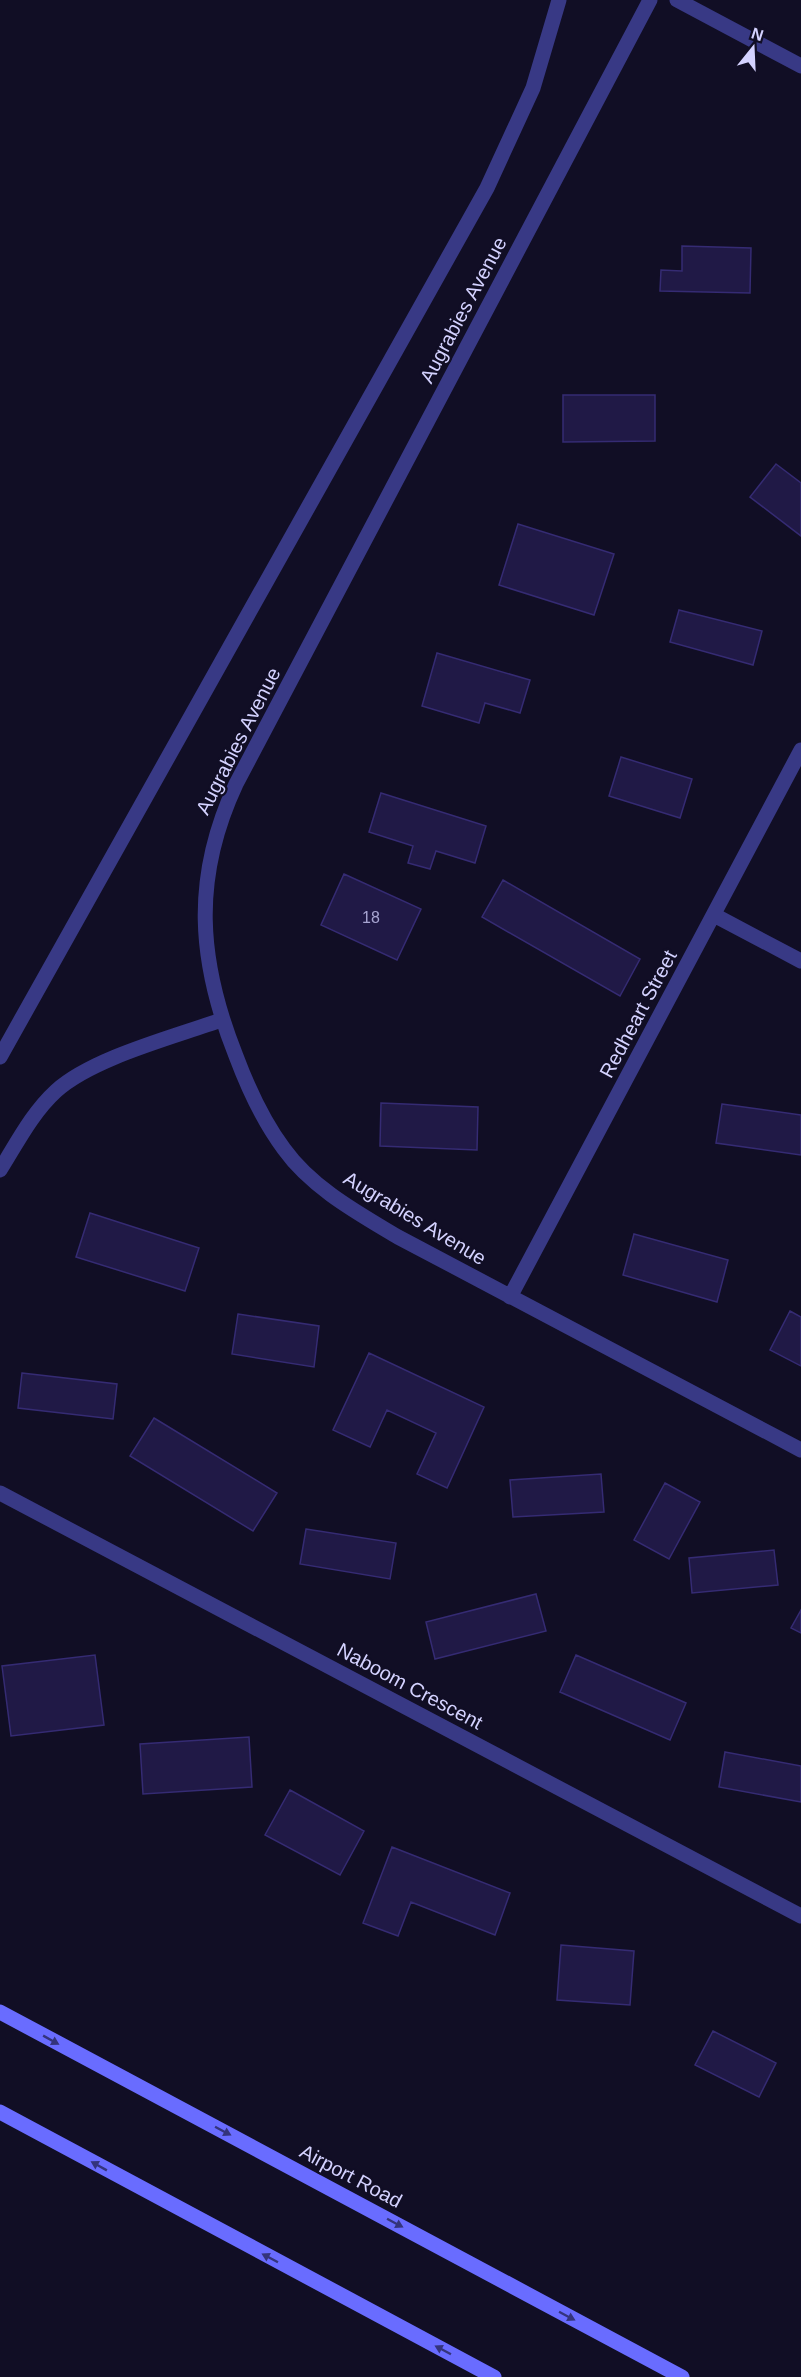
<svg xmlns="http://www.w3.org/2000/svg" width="801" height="2377" font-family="Helvetica,sans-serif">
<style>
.building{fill:#201946;stroke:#352b73;stroke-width:1.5}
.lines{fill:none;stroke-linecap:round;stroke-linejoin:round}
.lane{stroke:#383985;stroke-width:15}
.street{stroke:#383985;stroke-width:15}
.secondary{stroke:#696cff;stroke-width:15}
.oneway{fill:#34347c}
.labels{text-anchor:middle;stroke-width:4.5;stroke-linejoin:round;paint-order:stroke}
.number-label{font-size:16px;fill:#a7a4d1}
.street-label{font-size:20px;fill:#d4d2ff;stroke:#110e25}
</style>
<rect width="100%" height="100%" fill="#110e25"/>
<!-- building -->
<path class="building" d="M682 246 751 248 750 293 660 291 661 270 682 271Z
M563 395H655V441L563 442Z
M776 464 801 483V536L750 497Z
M518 524 614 554 594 615 499 585Z
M679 610 762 631 753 665 670 642Z
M437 653 530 680 520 713 485 703 479 723 422 706Z
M621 757 692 779 680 818 609 796Z
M381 793 486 826 475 863 436 851 430 869 408 863 413 846 369 832Z
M344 874 421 909 397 960 321 925Z
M503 880 640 959 620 996 482 917Z
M381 1103 478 1107 477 1150 380 1146Z
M722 1104 801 1115V1155L716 1143Z
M90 1213 199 1248 185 1291 76 1257Z
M634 1234 728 1260 717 1302 623 1275Z
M790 1311 801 1317V1366L770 1350Z
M238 1314 319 1326 314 1367 232 1354Z
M369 1353 484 1407 447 1488 417 1474 436 1433 387 1410 370 1447 333 1430Z
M22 1373 117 1384 113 1419 18 1408Z
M154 1418 277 1493 253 1531 130 1456Z
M601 1474 604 1512 513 1517 510 1480Z
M665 1483 700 1502 669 1559 634 1540Z
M306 1529 396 1543 390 1579 300 1564Z
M774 1550 778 1585 692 1593 689 1558Z
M536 1594 546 1631 435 1659 426 1622Z
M801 1610V1633L791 1628Z
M95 1655 104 1725 11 1736 2 1666Z
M576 1655 686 1703 670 1740 560 1692Z
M249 1737 252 1787 143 1794 140 1744Z
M725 1752 801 1766V1802L719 1787Z
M290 1790 364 1831 340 1875 265 1835Z
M392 1847 510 1893 495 1935 411 1902 398 1936 363 1923Z
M561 1945 634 1951 630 2005 557 2000Z
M713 2031 776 2063 759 2097 695 2065Z"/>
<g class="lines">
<!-- lane -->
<path class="lane" d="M0 1057 487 188 533 88 559 0"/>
<!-- street -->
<path class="street" d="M650 0 236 784C192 878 198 961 236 1056 248 1088 263 1121 284 1149 312 1188 358 1213 398 1237L801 1450
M677 0 801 66
M714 915 801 961
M0 1170C17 1143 32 1113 56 1091 92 1058 174 1037 221 1020
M510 1297 801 750
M0 1493 801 1916"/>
<!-- secondary -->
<path class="secondary" d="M0 2012 682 2377
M0 2112 494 2377"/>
</g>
<!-- one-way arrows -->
<defs><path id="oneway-solid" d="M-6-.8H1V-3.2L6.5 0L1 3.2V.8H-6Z" transform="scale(1.5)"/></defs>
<g class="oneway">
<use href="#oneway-solid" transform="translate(51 2040) rotate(29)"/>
<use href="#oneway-solid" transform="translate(223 2131) rotate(28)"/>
<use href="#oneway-solid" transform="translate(99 2166) rotate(-151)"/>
<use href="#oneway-solid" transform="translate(395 2223) rotate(28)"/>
<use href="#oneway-solid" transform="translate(270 2258) rotate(-152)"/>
<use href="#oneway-solid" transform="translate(567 2316) rotate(28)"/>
<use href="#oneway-solid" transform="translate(443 2350) rotate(-152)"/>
</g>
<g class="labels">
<!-- number labels -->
<g class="number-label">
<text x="371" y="923">18</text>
</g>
<!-- street labels -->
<g class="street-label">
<text transform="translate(463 310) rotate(-62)" y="7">Augrabies Avenue</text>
<text transform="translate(238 741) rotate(-63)" y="7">Augrabies Avenue</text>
<text transform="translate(638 1014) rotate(-62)" y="7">Redheart Street</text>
<text transform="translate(415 1218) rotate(31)" y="7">Augrabies Avenue</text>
<text transform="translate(410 1686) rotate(28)" y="7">Naboom Crescent</text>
<text transform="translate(351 2176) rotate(28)" y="7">Airport Road</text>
</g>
</g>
<!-- north arrow -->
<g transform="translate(753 48) rotate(18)" stroke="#110e25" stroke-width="4.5" paint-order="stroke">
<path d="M0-4.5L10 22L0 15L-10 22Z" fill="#d4d2ff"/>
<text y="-9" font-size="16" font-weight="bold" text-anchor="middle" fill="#d4d2ff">N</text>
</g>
</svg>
